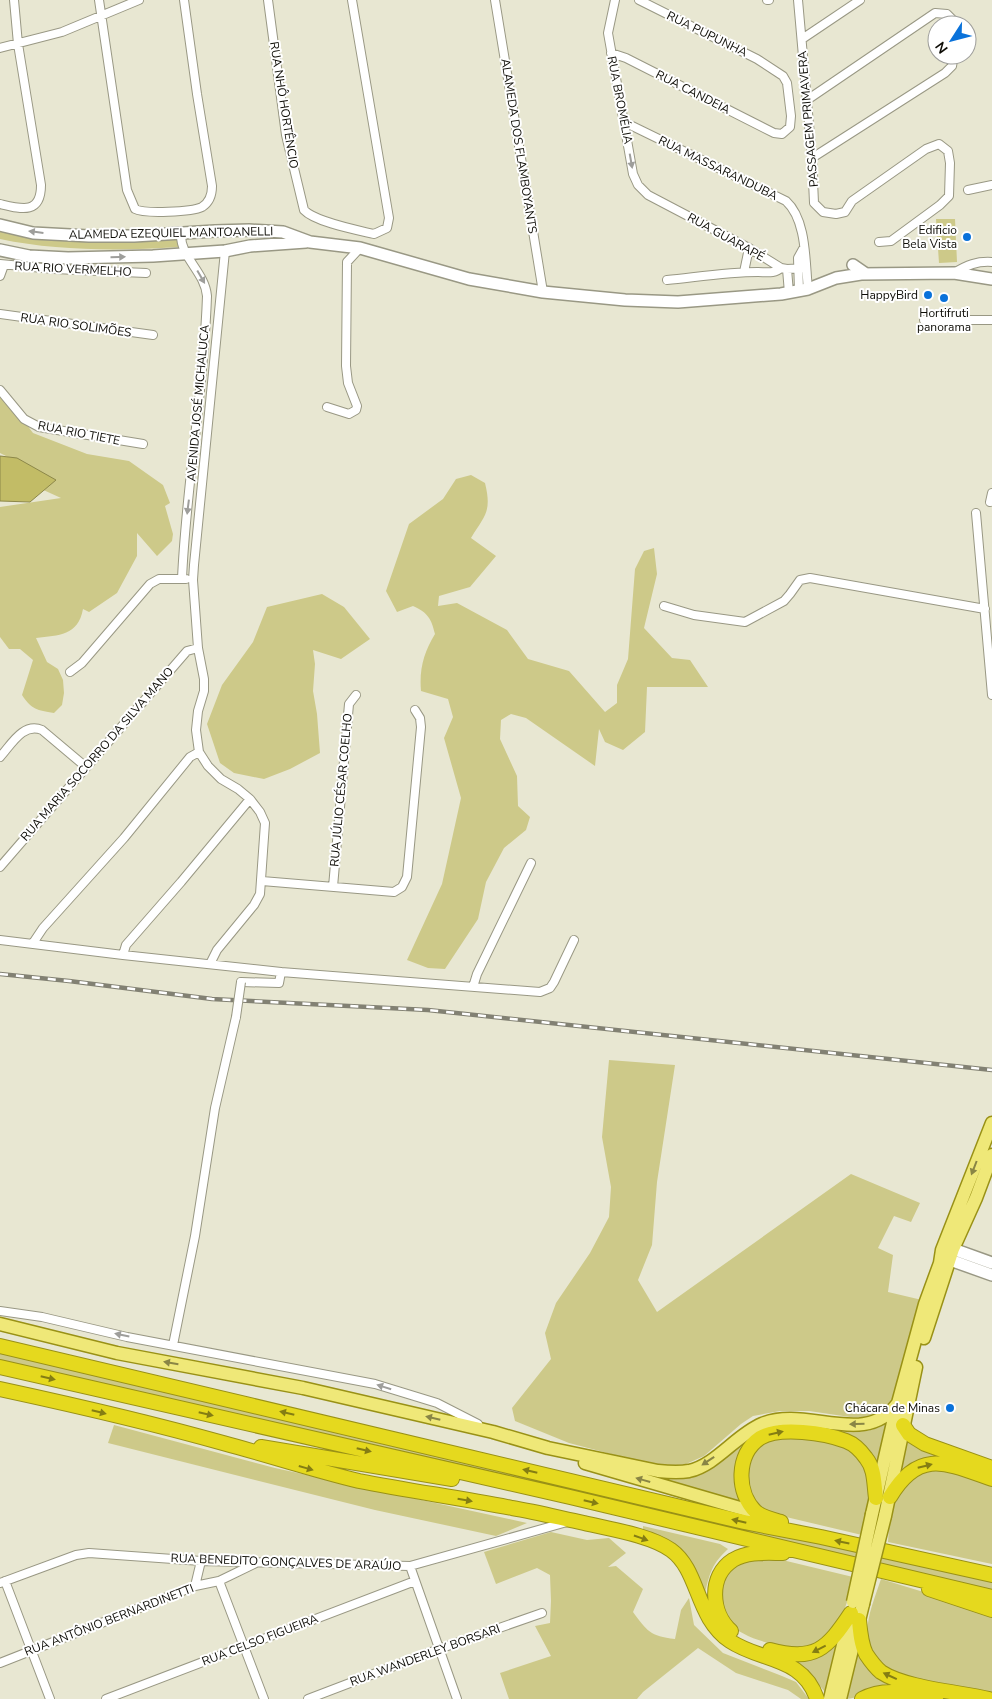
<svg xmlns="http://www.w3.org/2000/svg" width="992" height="1699" font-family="'Nunito Sans',sans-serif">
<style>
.green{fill:#cdc989}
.water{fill:#c2bc66;stroke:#8c8749}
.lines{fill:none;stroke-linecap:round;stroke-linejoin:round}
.street-casing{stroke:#999884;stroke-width:10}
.secondary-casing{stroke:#999884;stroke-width:14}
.primary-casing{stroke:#999116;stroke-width:15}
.highway-casing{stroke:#999116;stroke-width:16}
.street{stroke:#fff;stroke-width:8}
.secondary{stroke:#fff;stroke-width:11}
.primary{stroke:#efe878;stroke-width:12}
.highway{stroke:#e5d91e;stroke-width:14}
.rail-casing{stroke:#828173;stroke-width:4.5}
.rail{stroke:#fff;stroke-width:2.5;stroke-dasharray:8;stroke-linecap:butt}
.street-bridge-casing{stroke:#999884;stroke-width:10;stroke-linecap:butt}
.primary-bridge-casing{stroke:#999116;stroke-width:15;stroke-linecap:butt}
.street-bridge{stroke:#fff;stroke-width:8}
.primary-bridge{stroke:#efe878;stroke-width:12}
.oneway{fill:#9e9e9b}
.oneway2{fill:#898545}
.oneway3{fill:#847d13}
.poi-dot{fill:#0a72da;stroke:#fff;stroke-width:2}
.labels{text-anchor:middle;stroke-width:4;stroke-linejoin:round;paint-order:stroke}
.street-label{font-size:12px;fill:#0d0c06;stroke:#fff}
.poi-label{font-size:12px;fill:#0d0c06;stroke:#fff;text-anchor:end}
</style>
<rect width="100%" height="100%" fill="#e8e7d2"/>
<!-- green -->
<path class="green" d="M936 219H955L957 262 939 263Z
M0 231 19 235 181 237 178 247C120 251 57 251 0 239Z
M0 394 8 400 33 433 87 454 129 461 163 485 170 503 165 506 173 534 172 541 157 556 137 533V556L117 593 89 612 83 609C78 636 59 635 36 638L47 662 58 669 63 680 64 693 62 705 54 713C37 710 32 710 22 695L33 660 20 649H9L0 637V507L61 498 39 488 28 467 0 453Z
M471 475 485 483C492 512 485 515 471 538L496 556 470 587 439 596 438 606 457 603 507 630 528 659 569 671 605 712 617 703V685L628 659 635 569 644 551 654 548 657 574 644 628 672 658 690 660 708 687H647L645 732 623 750 605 742 599 729 595 766 526 718 511 714 501 720 500 739 517 776 518 806 530 817 526 830 504 848 486 882 478 919 445 969 428 968 407 960 442 884 461 798 444 738 453 717 448 699 421 691C419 669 424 652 435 634 431 618 428 613 413 606L397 612 386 591 409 524 443 499 456 479Z
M322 594 344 607 370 639 341 659 313 650 315 664 313 691 317 714 320 753 290 769 264 779 234 773 220 763 207 724 222 685 253 642 267 607Z
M609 1060 675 1065 657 1182 652 1245 638 1280 657 1312 851 1174 920 1203 911 1222 894 1216 878 1248 893 1255 888 1292 922 1300 898 1388 889 1404 877 1413 865 1417H850L809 1411H780L753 1416 741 1424 704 1456 686 1464 669 1466 638 1461 569 1443 515 1421 512 1408 551 1359 545 1333 556 1303 590 1253 609 1217 611 1187 602 1137Z
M0 1350 992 1582V1592L0 1361Z
M891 1420 879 1474 837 1433V1430C856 1435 875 1432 891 1420Z
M114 1425 275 1468 527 1523 496 1536 375 1510 108 1443Z
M753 1433 748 1444 747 1504 660 1480 682 1479 699 1474Z
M778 1435 839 1443 867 1465 872 1499 862 1535 765 1512 755 1502 748 1490 745 1471 758 1445Z
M905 1435 933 1451 943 1458C926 1456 912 1462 899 1473Z
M945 1468 992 1482V1564L888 1542 890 1510 897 1494 906 1481 928 1469Z
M643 1526 720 1544 728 1549C712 1564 710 1572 705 1593L697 1579 643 1532Z
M551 1532 587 1540 609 1538 626 1553 608 1567 616 1566 643 1589 633 1612C647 1631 650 1636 675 1639L681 1610 689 1598 694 1625 723 1653 782 1676 796 1682 809 1699H801L788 1690 736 1673 698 1648 643 1692 637 1699H509L500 1673 551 1656 535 1626 550 1623 551 1601 550 1575 537 1568 496 1584 484 1552Z
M774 1558 853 1577C849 1596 844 1619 831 1633 824 1640 814 1644 807 1649 773 1645 749 1642 722 1619L720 1582 736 1562Z
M881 1579 992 1613V1696L893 1673C854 1644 868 1618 881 1579Z
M840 1640 827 1695C816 1679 804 1669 788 1659Z
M856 1646 901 1686C894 1686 886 1685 880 1686 866 1689 860 1699 845 1699Z"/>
<!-- water -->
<path class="water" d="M0 456 17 458 56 480 30 502 0 501Z"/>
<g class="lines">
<defs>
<path id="street" d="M99 0 127 190 135 209C144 214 192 212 202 207 210 202 212 195 212 186L197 94 184 0
M268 0 286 135 304 210C315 222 357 230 374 234L387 228 389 218 352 0
M495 0 543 292
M615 0 608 33 633 174 638 185 648 195 749 248 781 268 787 269 806 268
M767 0H769
M798 0 812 158 814 203 823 212 836 214 845 212 852 201 926 149 939 144 948 151 950 163 949 196 940 205 891 241 879 242
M802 39 860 0
M0 48 62 32 139 0
M611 53 626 58 774 133 782 134 790 127 791 116 787 83 783 76 757 59 639 0
M807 100 935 13 947 14 952 19 954 25
M624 122 786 201C807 220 805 262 808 289
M812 158 945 73 952 66 954 55
M968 190 992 185
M0 204C21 209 41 215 41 185L18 44 14 0
M181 234C180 257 205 272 207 296 204 391 186 485 182 579
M0 264 54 269 146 273
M787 269 789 293
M744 272 749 248
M954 273C967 265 977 261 992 262
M0 276 4 265
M667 280C697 277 728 272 758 272 766 272 775 274 781 268
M799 291 798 258 803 249
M0 314 153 335
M924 320H992
M0 390 24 419 39 427 143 444
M327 407 349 414 356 410 357 406 348 383 346 366 347 262 360 248
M990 502 992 493
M976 513 992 695
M664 606 694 615 745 622 784 601 790 594 800 580 810 578 985 609
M70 672 82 663 150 584 159 579H186
M0 757C11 745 23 722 42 730L86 767
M0 867 187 651 198 648
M262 881 394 892 402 887 407 877 421 727 420 718 415 710
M333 887 349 704 356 695
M0 940 123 955 281 972 540 992 550 988 554 982 574 940
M33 943 43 928 124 838 190 757 199 752
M123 955 126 945 181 882 250 799
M210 964 217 950 254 905 260 894 265 823 260 812 250 799 238 789 221 779 208 766 199 752 196 730 198 711 204 691V679L198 648 193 580 194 565 225 251
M241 982 279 983 281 972
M473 987 477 974 531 863
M0 1311 42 1317 127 1337 375 1384 437 1403 478 1424
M173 1345 195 1236 215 1108 236 1017
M410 1566 457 1699
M5 1581 50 1699
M219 1581 264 1699
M0 1583 76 1555 89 1553 201 1561 410 1566 567 1522
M195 1586 201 1561
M0 1663 195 1586 219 1581 256 1563
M106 1699 415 1581
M308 1699 439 1649 542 1613"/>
<path id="secondary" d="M0 225 33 233 89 236H134L215 231 249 230 283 232 310 242 360 248 469 279 543 292 625 300 678 302 781 294 808 289 836 278 861 274 954 273 992 279
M0 250 29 256 68 258 153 256 225 251 250 246 306 242
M853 265 866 274
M953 1249 992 1263
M950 1260 992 1275"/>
<path id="primary" d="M0 1324 117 1353 303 1388 493 1432 548 1448 658 1471C668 1472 678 1473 689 1471 716 1465 736 1435 762 1424 806 1405 865 1449 898 1403L925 1304 940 1263 942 1250 992 1123
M924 1338 953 1249 976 1198 992 1155
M585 1463 757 1513
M872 1514 897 1405
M885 1516 916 1367
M830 1699 850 1616
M840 1699 863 1604"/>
<path id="highway" d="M0 1346 744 1522 821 1537 992 1575
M0 1367 570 1497 992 1597
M0 1389C74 1405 149 1422 223 1443 268 1455 313 1470 359 1481 410 1491 461 1498 512 1508 536 1512 560 1518 584 1523 609 1529 650 1535 671 1550 700 1571 695 1617 730 1641 761 1662 803 1656 817 1699
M903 1425 909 1434 925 1444 992 1468
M261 1447 452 1479
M890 1497C919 1448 947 1463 992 1479
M781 1522C774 1520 762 1517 756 1512 736 1493 736 1454 760 1438 780 1426 825 1433 846 1441 854 1444 861 1451 866 1458 875 1469 874 1484 876 1498
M929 1589 992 1610
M859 1620C860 1632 861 1644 866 1654 870 1660 875 1667 881 1672 905 1688 959 1692 989 1699
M731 1631C711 1613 708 1576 733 1560 748 1551 767 1553 783 1553
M770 1650C815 1662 827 1649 851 1613
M862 1699C886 1686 911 1694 936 1699"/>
</defs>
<!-- street casing -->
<use href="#street" class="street-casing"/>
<!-- secondary casing -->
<use href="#secondary" class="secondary-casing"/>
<!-- primary casing -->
<use href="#primary" class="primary-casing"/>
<!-- highway casing -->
<use href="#highway" class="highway-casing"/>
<!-- street -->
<use href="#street" class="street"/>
<!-- secondary -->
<use href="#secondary" class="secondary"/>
<!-- primary -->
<use href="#primary" class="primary"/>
<!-- highway -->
<use href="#highway" class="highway"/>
<defs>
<path id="rail" d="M0 974 69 981 212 999 428 1010 992 1070"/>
</defs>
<!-- rail casing -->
<use href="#rail" class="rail-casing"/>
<!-- rail -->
<use href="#rail" class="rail"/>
<defs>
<path id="street-bridge" d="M236 1017 241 982"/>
<path id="primary-bridge" d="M853 1602 872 1514
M863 1604 885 1516"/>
</defs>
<!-- street-bridge casing -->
<use href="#street-bridge" class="street-bridge-casing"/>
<!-- primary-bridge casing -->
<use href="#primary-bridge" class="primary-bridge-casing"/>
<!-- street-bridge -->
<use href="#street-bridge" class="street-bridge"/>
<!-- primary-bridge -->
<use href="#primary-bridge" class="primary-bridge"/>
</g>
<!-- one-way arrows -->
<defs><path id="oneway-solid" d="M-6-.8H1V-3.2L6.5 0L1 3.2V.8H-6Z" transform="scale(1.25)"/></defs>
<g class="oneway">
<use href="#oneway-solid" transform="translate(631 161) rotate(80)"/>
<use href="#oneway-solid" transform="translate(36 232) rotate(-173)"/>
<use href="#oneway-solid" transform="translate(118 257) rotate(-1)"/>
<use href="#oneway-solid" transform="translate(201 277) rotate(60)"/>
<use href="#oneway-solid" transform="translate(188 507) rotate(97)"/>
<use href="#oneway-solid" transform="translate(122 1335) rotate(-168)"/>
<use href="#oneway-solid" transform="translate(384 1387) rotate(-163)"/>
</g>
<g class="oneway2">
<use href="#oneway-solid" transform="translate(974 1168) rotate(111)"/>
<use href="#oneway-solid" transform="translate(171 1363) rotate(-170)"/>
<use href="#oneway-solid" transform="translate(433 1418) rotate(-167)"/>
<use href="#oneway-solid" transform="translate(857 1424) rotate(179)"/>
<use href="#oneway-solid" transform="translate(708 1461) rotate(146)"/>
<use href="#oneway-solid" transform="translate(643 1480) rotate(-164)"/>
</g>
<g class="oneway3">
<use href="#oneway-solid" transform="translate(48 1378) rotate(13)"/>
<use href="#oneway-solid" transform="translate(99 1412) rotate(14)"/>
<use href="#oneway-solid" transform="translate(287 1413) rotate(-167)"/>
<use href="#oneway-solid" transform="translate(206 1414) rotate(13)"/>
<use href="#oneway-solid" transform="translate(776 1433) rotate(-13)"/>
<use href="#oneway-solid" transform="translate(364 1450) rotate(13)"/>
<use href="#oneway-solid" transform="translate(925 1466) rotate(-14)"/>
<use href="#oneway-solid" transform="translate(306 1468) rotate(16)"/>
<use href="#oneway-solid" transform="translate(530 1471) rotate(-167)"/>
<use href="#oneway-solid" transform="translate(465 1500) rotate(10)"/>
<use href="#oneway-solid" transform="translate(591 1502) rotate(13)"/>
<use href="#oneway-solid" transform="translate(739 1521) rotate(-167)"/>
<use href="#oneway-solid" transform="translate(641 1538) rotate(19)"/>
<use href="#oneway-solid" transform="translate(842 1542) rotate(-168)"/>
<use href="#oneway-solid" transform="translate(819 1649) rotate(153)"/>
<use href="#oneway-solid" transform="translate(890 1676) rotate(-155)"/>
</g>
<!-- markers -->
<g class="poi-dot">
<circle cx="967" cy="237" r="5"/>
<circle cx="928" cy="295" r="5"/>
<circle cx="944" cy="298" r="5"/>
<circle cx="950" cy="1408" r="5"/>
</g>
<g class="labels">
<!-- street labels -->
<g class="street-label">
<text transform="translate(707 34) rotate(26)" y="4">RUA PUPUNHA</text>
<text transform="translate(693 92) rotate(27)" y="4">RUA CANDEIA</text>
<text transform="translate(620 100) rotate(79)" y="4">RUA BROMÉLIA</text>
<text transform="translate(284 105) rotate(81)" y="4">RUA NHÔ HORTÊNCIO</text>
<text transform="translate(808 119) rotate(-95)" y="4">PASSAGEM PRIMAVERA</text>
<text transform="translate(519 146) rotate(81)" y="4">ALAMEDA DOS FLAMBOYANTS</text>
<text transform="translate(718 168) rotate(26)" y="4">RUA MASSARANDUBA</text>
<text transform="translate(171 233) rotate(-1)" y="4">ALAMEDA EZEQUIEL MANTOANELLI</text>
<text transform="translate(726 237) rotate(29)" y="4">RUA GUARAPÉ</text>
<text transform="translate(73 269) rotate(3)" y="4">RUA RIO VERMELHO</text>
<text transform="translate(76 325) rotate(8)" y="4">RUA RIO SOLIMÕES</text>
<text transform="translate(198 403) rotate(-85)" y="4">AVENIDA JOSÉ MICHALUCA</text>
<text transform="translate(79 433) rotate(11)" y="4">RUA RIO TIETE</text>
<text transform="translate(97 754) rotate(-49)" y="4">RUA MARIA SOCORRO DA SILVA MANO</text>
<text transform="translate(341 790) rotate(-85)" y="4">RUA JÚLIO CÉSAR COELHO</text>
<text transform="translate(286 1562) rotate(2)" y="4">RUA BENEDITO GONÇALVES DE ARAÚJO</text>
<text transform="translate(109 1620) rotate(-21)" y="4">RUA ANTÔNIO BERNARDINETTI</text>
<text transform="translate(260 1640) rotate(-21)" y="4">RUA CELSO FIGUEIRA</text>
<text transform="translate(425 1655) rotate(-20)" y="4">RUA WANDERLEY BORSARI</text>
</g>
<!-- poi labels -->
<g class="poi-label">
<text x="957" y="234">Edificio<tspan x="957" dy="14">Bela Vista</tspan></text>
<text x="918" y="299">HappyBird</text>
<text x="944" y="317" text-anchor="middle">Hortifruti<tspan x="944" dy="14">panorama</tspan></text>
<text x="940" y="1412">Chácara de Minas</text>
</g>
</g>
<!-- north arrow -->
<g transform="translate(952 40) rotate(234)"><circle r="24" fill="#ffffff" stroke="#9e9e9b"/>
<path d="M0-4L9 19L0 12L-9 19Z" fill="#0a72da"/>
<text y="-8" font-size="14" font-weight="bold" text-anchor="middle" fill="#0d0c06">N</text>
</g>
</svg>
